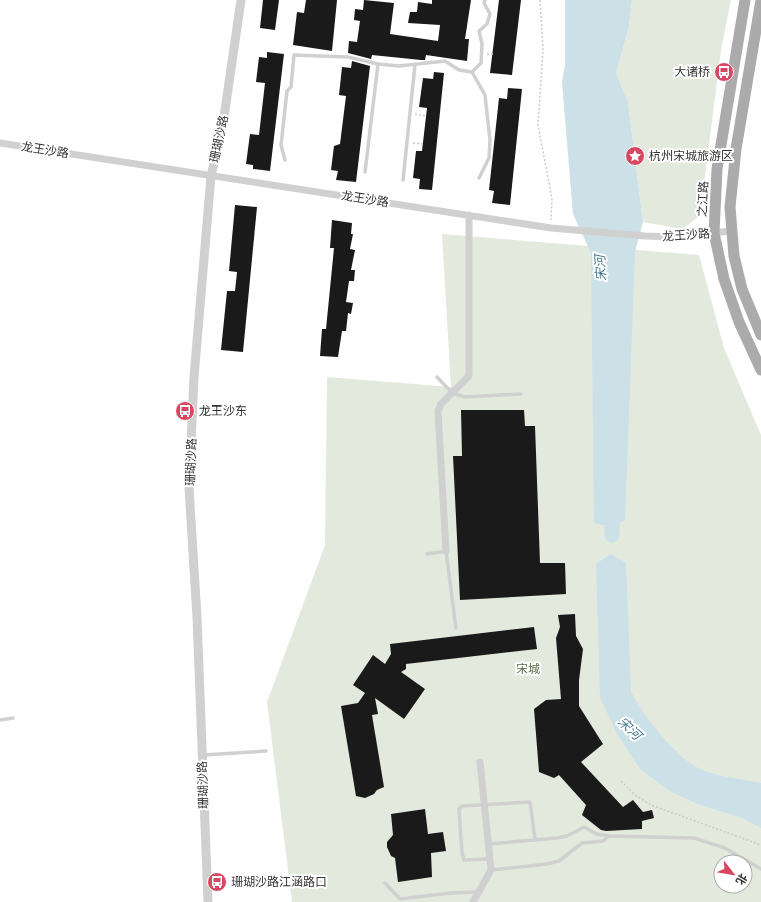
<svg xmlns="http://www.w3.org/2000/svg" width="761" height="902" font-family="'Asap Condensed','Noto Sans SC',sans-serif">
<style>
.green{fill:#e4e9dd;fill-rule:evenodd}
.water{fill:#cbe0e7}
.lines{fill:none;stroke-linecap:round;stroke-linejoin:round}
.river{stroke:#cbe0e7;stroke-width:15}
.building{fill:#1a1a1a}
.path{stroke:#cacaca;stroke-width:1.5;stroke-dasharray:2 2;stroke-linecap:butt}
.service{stroke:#d0d0d0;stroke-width:3.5}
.minor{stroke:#d0d0d0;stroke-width:7}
.tertiary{stroke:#d0d0d0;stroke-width:9}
.primary{stroke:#ababab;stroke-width:11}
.labels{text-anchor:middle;stroke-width:4;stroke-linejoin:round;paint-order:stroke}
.poi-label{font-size:12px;fill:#333;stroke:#fff;text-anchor:start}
.street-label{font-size:12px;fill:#333;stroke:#fff}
.park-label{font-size:12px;fill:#5b6c43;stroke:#fff}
.water-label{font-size:13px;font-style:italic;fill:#467b8f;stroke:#fff}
</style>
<rect width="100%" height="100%" fill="#fff"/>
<!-- green -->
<path class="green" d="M632 0H731L721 50 700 216 682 229 643 222 628 102 616 73 629 27Z
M442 234 699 255 724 348 761 435V902H292L267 702 325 545 327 377 451 387ZM721 862H745V886H721Z"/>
<!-- water -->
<path class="water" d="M565 0H632L629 27 616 73 628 102 643 222 635 252 625 520 612 527 594 523 591 253 573 214 562 82 565 65Z
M611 554 626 563 631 692C644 716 670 750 693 765 709 776 742 779 761 783V828L742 818 695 803 670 791 640 769 617 734 600 697 596 564Z"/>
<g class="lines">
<!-- river -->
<path class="river" d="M612 507V535"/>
</g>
<!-- building -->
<path class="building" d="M263 0H279L275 30 260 28Z
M306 0H337L332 51 293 45 297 12 304 13Z
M364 0 394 3 390 34 438 41 440 25 408 23 410 12H417L418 2 432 4V0H471L465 39H469L467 61 426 55 425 60H421L372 55 371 59 348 53 349 41 357 42 360 21 354 20 355 9 363 10Z
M499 0H521L512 75 490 73Z
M267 52 284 54 270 171 253 169V165L246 164 250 134 259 135 265 83 256 82 259 57 267 58Z
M352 61 370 66 356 182 336 180 338 171 331 170 334 146 340 144 346 96 339 95 342 67 351 68Z
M434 72 444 73 432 190 419 189 420 179 413 178 416 151H422L427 108 419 107 423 78 433 79Z
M508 88 522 89 510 205 492 203 494 191 489 190 499 98 507 99Z
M235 205 257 207 243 352 221 350 227 291H235L237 272 229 271Z
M332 220 352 223 351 234H353L350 249 355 250 351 270H355L354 281H349L346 302 353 303 351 314 348 313 346 331H342L338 357 320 356 322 329H326L334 248H330Z
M461 410H524L525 426H535L540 563H565L566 594 460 600 453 456H462Z
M575 614 576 636 583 649 579 680V706L603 744 581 762 623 807 633 800 643 812 652 810 654 818 642 821V829L606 831 601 830 582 815 586 805 559 775 554 778 539 772 534 709 546 700 561 699 556 638 560 627 558 615Z
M534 627 537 649 406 664V669L401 672 425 689 404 719 375 698 378 714 372 715 384 787 377 790 374 794 365 798 356 796 341 706 358 703 365 693 353 685 373 655 385 664 391 654 390 644Z
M425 809 428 834 443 832 446 851 431 853 432 877 398 882 395 858 391 856 387 847V842L393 835 391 814Z"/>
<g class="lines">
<!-- path -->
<path class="path" d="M540 0 543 49 538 125 552 199 551 220
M487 54H493
M415 114 426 116
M413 143 423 144
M621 781 635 795 651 805 761 845"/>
<!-- service -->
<path class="service" d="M472 72 481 63 482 44 479 31 487 24 490 14 484 3 485 0
M285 160 281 145 287 91 291 87 294 55 348 57 378 64 399 66 445 61 459 70 472 72 485 95 490 140 489 158 479 178
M365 172 378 64
M403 180 415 65
M437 377 452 393 465 397 521 394
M427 554 446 551 456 628
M0 720 13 718
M203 755 266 751
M489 844 557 838 567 836 584 827 597 834 609 836
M490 859 464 860 462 853 459 809 462 806 530 802 535 839
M491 870 547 864 559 861 582 843 603 841 609 836 694 838 725 848 761 869
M385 883 400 899 450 893 478 892"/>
<!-- minor -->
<path class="minor" d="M0 143 551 228 645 236 676 237 731 231
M446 551 438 411 441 404 469 376V215
M473 902 491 870 480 762"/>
<!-- tertiary -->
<path class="tertiary" d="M208 902 197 617 189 488 194 377 211 176 223 124 241 0"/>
<!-- primary -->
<path class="primary" d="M745 0 717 169 714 233 724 279 739 322 761 370
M761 0 736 149 730 207 734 256 742 289 761 335"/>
</g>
<!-- icons -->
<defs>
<symbol id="bus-disc" viewBox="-11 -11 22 22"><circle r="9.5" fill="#d84762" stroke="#fff"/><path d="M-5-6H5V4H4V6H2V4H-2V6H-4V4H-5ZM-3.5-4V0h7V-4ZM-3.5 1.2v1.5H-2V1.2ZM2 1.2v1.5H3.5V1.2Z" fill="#fff"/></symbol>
<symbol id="sight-disc" viewBox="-11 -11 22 22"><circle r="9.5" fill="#d84762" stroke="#fff"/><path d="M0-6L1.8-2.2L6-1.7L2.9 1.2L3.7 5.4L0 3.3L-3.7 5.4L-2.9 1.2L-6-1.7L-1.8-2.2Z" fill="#fff"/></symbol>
</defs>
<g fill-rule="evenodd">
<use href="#bus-disc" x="713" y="61" width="22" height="22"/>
<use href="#sight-disc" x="624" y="145" width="22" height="22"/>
<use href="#bus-disc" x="174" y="400" width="22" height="22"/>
<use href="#bus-disc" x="206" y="871" width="22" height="22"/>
</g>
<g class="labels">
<!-- poi labels -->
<g class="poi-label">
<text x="710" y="76" text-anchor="end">大诸桥</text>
<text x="649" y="160">杭州宋城旅游区</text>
<text x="199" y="415">龙王沙东</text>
<text x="231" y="886">珊瑚沙路江涵路口</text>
</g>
<!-- street labels -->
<g class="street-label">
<text transform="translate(219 139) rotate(-78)" y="4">珊瑚沙路</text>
<text transform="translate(45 150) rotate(9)" y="4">龙王沙路</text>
<text transform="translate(365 199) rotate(9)" y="4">龙王沙路</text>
<text transform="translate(703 199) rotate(-87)" y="4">之江路</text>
<text transform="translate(686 235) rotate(-4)" y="4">龙王沙路</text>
<text transform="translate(191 462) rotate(-88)" y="4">珊瑚沙路</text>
<text transform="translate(203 785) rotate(-92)" y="4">珊瑚沙路</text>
</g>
<!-- park labels -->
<g class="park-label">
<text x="528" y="673">宋城</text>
</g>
<!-- water labels -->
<g class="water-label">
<text transform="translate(600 268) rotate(-93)" y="5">宋河</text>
<text transform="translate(630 728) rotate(43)" y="5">宋河</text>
</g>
</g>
<!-- north arrow -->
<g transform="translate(733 874) rotate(121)"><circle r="19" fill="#ffffff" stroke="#adadad"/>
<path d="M0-3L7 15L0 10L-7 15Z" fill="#d84762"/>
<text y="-6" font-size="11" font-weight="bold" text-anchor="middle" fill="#333333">北</text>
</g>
</svg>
